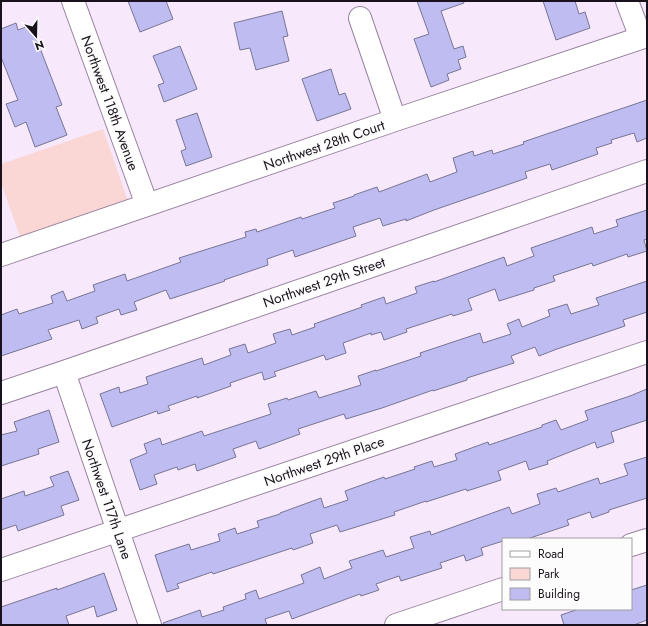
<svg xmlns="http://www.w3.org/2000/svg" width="648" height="626" font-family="Jost,sans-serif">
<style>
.green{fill:#fad7d5}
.building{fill:#bfbcf2;stroke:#777594}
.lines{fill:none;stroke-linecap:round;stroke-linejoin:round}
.minor-casing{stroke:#98829e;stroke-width:24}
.minor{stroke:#fff;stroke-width:22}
.labels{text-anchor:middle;stroke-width:3.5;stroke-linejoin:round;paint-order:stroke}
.street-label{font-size:14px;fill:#19111b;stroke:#fcfcfc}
</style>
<rect width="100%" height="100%" fill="#f7e9fb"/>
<!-- green -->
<path class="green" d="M103 129 128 201 21 239 1 183V164Z"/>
<!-- building -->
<path class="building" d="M128 1H166L173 19 140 32Z
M417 1H463L464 3 441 11 454 49 463 46 466 57 458 60 461 69 447 74 449 80 431 87 414 39 429 34Z
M543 1H575L579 14 585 12 590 28 556 40Z
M282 11 288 36 283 37 289 61 256 70 250 48 240 50 234 23Z
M16 23 18 30 31 25 62 105 56 107 67 135 35 147 26 122 15 127 6 104 18 100 1 57V29Z
M180 46 197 89 164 102 158 85 164 83 153 56Z
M331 69 339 95 345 93 351 109 317 121 302 79Z
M647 100V138L637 142 634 133 611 140 612 143 596 148 598 154 552 170 550 164 525 172 527 178 434 210 406 221V219L383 226 380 218 353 227 356 236 295 257 293 250 267 259 268 265 224 280 225 281 170 299 166 290 134 302 137 310 121 315 119 309 96 317 98 323 82 329 79 320 48 330 52 339 1 356V315L17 309 19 314 53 303 51 296 63 291 67 301 95 291 93 285 125 274 127 281 181 262 179 258 246 237 245 232 256 229 257 232 301 217 302 219 335 208 333 203 354 196V195L377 187 379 192 427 174 430 182 457 172 453 158 473 151 474 156 492 150 493 154 524 144 523 142Z
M197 113 212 157 186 166 181 151 186 149 176 120Z
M647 210V239L644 240 647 251 628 257 627 254 593 266 592 263 553 276 555 281 534 288V290L499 301 495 289 468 299 472 310 453 316 452 314 406 329 407 332 384 340 381 332 371 335V333L343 343 346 353 326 360 324 355 274 372 276 376 264 380 262 372 230 383 231 386 197 398V396L168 406 170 410 158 414 157 411 112 427 100 394 119 387 120 393 148 384 146 377 202 358 204 365 231 355 229 349 245 344 248 353 276 343 273 334 290 329 292 335 315 327 314 324 362 307 361 305 384 297 386 304 417 293 415 287 434 281V282L504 257 507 266 534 256 531 248 592 227 594 234 618 226 616 220Z
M647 281V312L623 320 625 326 557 349 539 356 535 347 511 356 514 363 467 378V380L433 391V390L382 408 346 419 344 414 298 429 300 434 259 449 256 441 233 449 236 457 197 471 195 464 178 470 177 467 154 475 157 484 140 490 130 460 147 453 144 444 160 438 162 445 202 431 204 436 271 414 268 404 287 398 288 400 316 391 319 398 361 385 358 376 376 370V371L421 356 420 353 480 333 483 343 511 334 507 324 519 319 522 327 550 316 548 310 567 304 571 314 599 305 596 298Z
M647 389V420L611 432 614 442 597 448 595 442 547 461 548 464 529 470 526 461 498 471 501 480 467 491 466 489 426 502V501L394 512 395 515 340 532 337 525 310 534 313 543 293 550 292 548 213 574 212 572 177 584 179 588 167 592 155 555 189 544 191 550 220 541 218 534 235 528 237 534 259 527 257 521 280 514V513L321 498 324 508 348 500 345 491 384 477 385 479 415 469 414 467 432 461 434 467 457 460 455 454 488 442 489 445 542 427V425L556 420 561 430 588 420 585 411 630 396Z
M49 410 59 442 38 449 39 454 1 466V435L17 431 14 422Z
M647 457V498L609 510V512L592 518 590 512 567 520 569 525 527 539H503V541L481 548 483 555 466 561 464 555 440 563 442 568 401 581 399 576 376 584 379 590 361 596 360 594 292 619 289 611 265 619 267 625H164L163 623 200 610 202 617 224 610 223 607 246 599 245 594 256 590 259 599 304 583 301 575 320 567 324 579 352 568 349 561 383 550 386 557 414 548 410 537 430 531 431 535 509 507 512 514 540 504 537 494 556 488 558 492 598 478 600 484 628 475 624 464Z
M68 471 79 500 61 506 64 515 18 531 16 525 1 530V499L24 491 25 496 54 486 50 477Z
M104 573 117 610 97 617 94 606 66 616 69 625H1V607L57 588V590Z
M647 585V620L634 625H564L561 615 579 609H631V590Z"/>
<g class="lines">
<defs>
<path id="minor" d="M73 1 147 205
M627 1 641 38
M360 18 395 120
M1 255 395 120 647 36
M64 372 150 625
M1 393 64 372 647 171
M631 545 647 540
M1 570 647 352
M396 625 503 589"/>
</defs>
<!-- minor casing -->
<use href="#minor" class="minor-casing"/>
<!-- minor -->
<use href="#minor" class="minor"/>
</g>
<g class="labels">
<!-- street labels -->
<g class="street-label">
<text transform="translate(110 103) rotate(70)" y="5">Northwest 118th Avenue</text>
<text transform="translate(324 145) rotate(-19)" y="5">Northwest 28th Court</text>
<text transform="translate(324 282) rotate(-19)" y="5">Northwest 29th Street</text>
<text transform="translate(324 461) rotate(-19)" y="5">Northwest 29th Place</text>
<text transform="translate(107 499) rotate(71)" y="5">Northwest 117th Lane</text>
</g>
</g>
<!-- border -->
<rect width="648" height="626" fill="none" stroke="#19111b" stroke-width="4"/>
<!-- legend -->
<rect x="502" y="538" width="130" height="72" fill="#fcfcfc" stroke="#a19ea2"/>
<rect x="510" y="551" width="20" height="6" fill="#ffffff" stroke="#a19ea2"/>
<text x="538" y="558" font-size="12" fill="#19111b">Road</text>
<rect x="510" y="568" width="20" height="12" fill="#fad7d5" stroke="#a19ea2"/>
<text x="538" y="578" font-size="12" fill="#19111b">Park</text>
<rect x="510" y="588" width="20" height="12" fill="#bfbcf2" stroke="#a19ea2"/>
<text x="538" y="598" font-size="12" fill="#19111b">Building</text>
<!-- north arrow -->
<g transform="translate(36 36) rotate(160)" stroke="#fcfcfc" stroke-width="3" paint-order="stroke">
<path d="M0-3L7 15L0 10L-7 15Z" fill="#19111b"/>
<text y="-6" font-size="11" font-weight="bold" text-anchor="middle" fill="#19111b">N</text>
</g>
</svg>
